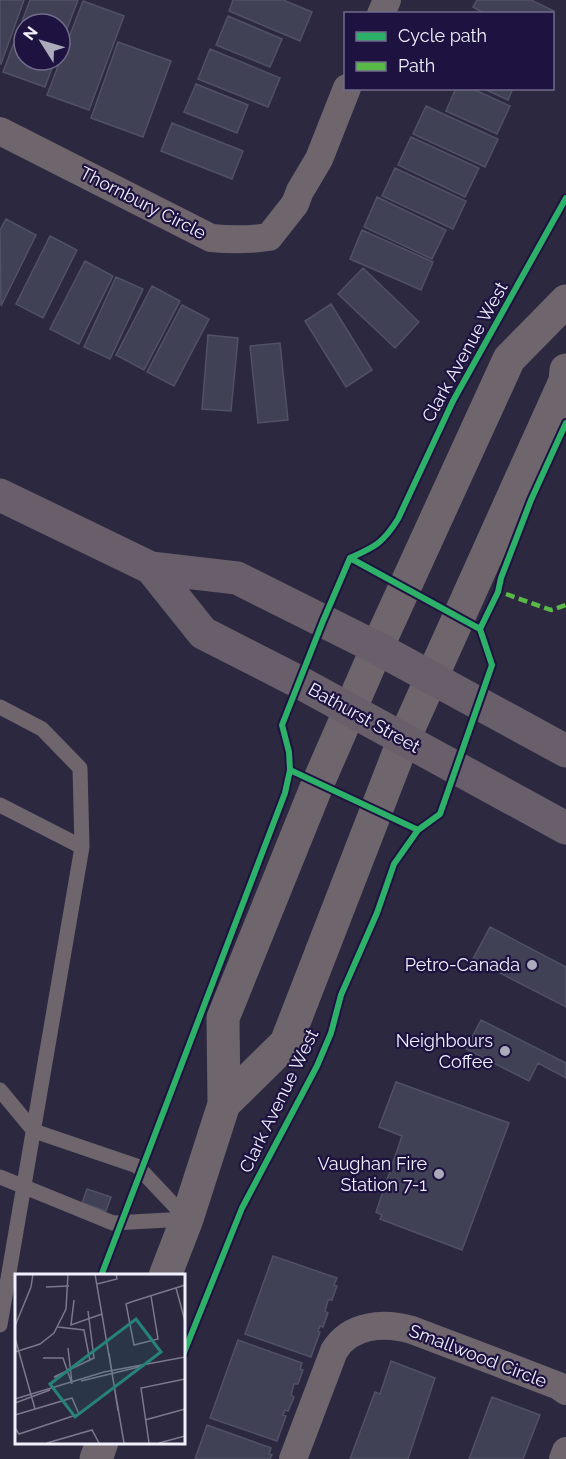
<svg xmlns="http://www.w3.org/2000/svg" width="566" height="1459" font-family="Raleway,sans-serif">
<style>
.building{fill:#404155;stroke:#505166;stroke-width:1.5}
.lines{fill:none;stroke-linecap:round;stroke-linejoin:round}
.service{stroke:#6e656d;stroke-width:15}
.minor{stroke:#6e656d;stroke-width:28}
.tertiary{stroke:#6e656d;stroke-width:33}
.secondary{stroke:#685f6b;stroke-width:33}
.quiet{stroke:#58b947;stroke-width:4.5;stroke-dasharray:9 4.5;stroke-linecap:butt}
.cycleway-casing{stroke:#1d1240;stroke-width:10}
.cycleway{stroke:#2db169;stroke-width:6}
.poi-dot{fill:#acabbb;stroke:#1d1240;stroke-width:2}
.labels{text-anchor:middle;stroke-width:4.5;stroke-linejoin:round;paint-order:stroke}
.street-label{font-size:18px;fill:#f1f1fd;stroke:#1d1240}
.poi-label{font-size:18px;fill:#f1f1fd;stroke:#1d1240;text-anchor:end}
.inset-road{fill:none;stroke:#7b788c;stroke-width:1.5}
.view{fill:#26827c;fill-opacity:0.15;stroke:#26827c;stroke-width:3}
.inset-edge{fill:none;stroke:#f1f1fd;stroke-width:3}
</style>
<rect width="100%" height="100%" fill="#2c2840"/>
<!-- building -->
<path class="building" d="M0 0H24L1 64H0Z
M30 0H78L60 47V24H24V60H55L45 87 3 72Z
M233 0H283L312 12 300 41 229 11Z
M477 0H531L554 11 552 14H485L473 7Z
M83 1 124 16 89 110 47 95Z
M228 16 282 39 270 67 216 45Z
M118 42 171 61 143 137 91 118Z
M210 49 280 78 268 107 198 79Z
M196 84 248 105 237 133 184 112Z
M456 88H471L510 106 497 134 446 111Z
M482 88H513L508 100Z
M426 106 498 139 485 167 413 134Z
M172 123 243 151 232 179 161 151Z
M411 137 479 168 465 197 398 165Z
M395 168 466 201 453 229 382 196Z
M377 197 446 230 432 259 364 227Z
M6 219 36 235 1 306 0 230Z
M362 230 433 262 421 290 350 259Z
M50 236 77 250 43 318 16 304Z
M85 261 113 276 79 344 50 329Z
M363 268 419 322 395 348 338 294Z
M116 277 143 289 110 359 84 347Z
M152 286 180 301 144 370 116 355Z
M331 304 372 370 346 387 305 321Z
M182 305 209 319 174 386 147 372Z
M208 335 238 338 231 411 202 409Z
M280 343 288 420 258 423 250 346Z
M490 927 566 967V1007L473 959Z
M481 1020 566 1063V1078L538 1063 529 1081 466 1049Z
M396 1082 509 1123 462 1250 380 1219 382 1215 376 1212 402 1136 379 1127Z
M87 1189 111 1197 106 1211 82 1203Z
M273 1256 337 1278 334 1285 337 1286 332 1300H328L325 1311 328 1313 323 1327 320 1326 318 1331 320 1332 311 1357 245 1334Z
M238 1340 302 1363 300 1369 303 1370 298 1384H294L291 1395 294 1397 288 1411 285 1410 283 1415 286 1416 277 1441 210 1418Z
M391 1361 435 1378 408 1459H350L375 1392 380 1394Z
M492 1397 540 1415 523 1459H469Z
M207 1425 271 1448 269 1454 272 1455 270 1459H195Z"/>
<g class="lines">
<!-- service -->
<path class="service" d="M0 707 42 729 80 768 82 847 0 1325
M0 805 82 847
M0 1090 34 1131 137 1166 187 1219
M0 1177 113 1223 187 1219"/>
<!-- minor -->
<path class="minor" d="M381 14 387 0
M0 131 211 238C231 240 249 240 269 237L295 204 300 191 319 159 347 88
M293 1459 334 1351C350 1324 384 1322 412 1330L559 1386 566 1391
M563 1459 566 1451"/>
<!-- tertiary -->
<path class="tertiary" d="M224 1104 286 1043 404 739 565 381 566 370
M165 1276 187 1219 224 1104 223 1018 318 783 377 648 509 359 566 301
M96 1459 102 1442"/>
<!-- secondary -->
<path class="secondary" d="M0 495 151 568 237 578 377 648 566 751
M151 568 203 633 299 682 566 828"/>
<!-- quiet -->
<path class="quiet" d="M506 594 551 610 566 605"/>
<defs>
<path id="cycleway" d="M350 558C375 547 383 543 398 519L453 401 566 198
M480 629 498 592 501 578 531 500 566 423
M290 770 418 830
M101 1276 285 793 290 770 289 752 282 725 323 621 350 558
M183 1355 242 1208 317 1066 331 1033 341 995 377 913 394 864 418 830 440 814 492 665 480 629 350 558"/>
</defs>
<!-- cycleway casing -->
<use href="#cycleway" class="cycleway-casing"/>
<!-- cycleway -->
<use href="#cycleway" class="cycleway"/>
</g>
<!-- markers -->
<g class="poi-dot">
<circle cx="532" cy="965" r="6"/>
<circle cx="505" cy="1051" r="6"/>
<circle cx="439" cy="1174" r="6"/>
</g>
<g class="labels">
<!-- street labels -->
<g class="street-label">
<text transform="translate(143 203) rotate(27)" y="6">Thornbury Circle</text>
<text transform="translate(465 352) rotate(-61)" y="6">Clark Avenue West</text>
<text transform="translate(364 718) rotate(29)" y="6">Bathurst Street</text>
<text transform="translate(279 1101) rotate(-64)" y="6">Clark Avenue West</text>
<text transform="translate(478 1356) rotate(21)" y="6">Smallwood Circle</text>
</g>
<!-- poi labels -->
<g class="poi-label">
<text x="520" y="971">Petro-Canada</text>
<text x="493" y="1047">Neighbours<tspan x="493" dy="21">Coffee</tspan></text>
<text x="427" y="1170">Vaughan Fire<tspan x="427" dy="21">Station 7-1</tspan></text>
</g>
</g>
<!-- overview -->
<g transform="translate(15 1274)">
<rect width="170" height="170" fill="#2c2840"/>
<path class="inset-road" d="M80 0 109 169M82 10 102 5 101 0M31 13 54 12M161 14 170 47M136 22 143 65 119 71 111 30 116 28 170 11M59 26 56 51 87 40M0 52 16 13 18 0M43 53 69 56 75 87M0 64 20 135M53 74 57 109M0 78 25 70 39 59 51 35 53 0M94 79 103 137M28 84H48L57 110M45 103H39L79 84 73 37M66 107 128 92M0 125 89 98 170 83M0 129 35 116M0 141 57 124 64 140 4 160 0 154M130 146 170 135M32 169 77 156 84 169M134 169 126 114 170 105M144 169 170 162"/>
<path class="view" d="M121 45 146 78 60 143 35 110Z"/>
<rect width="170" height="170" class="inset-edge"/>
</g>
<!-- legend -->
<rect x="344" y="12" width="210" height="78" fill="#1d1240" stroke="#726b8c" stroke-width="1.5"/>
<rect x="356" y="32" width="30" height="9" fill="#2db169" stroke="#726b8c" stroke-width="1.5"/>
<text x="398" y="42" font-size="18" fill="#f1f1fd">Cycle path</text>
<rect x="356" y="62" width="30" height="9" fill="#58b947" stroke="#726b8c" stroke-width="1.5"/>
<text x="398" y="72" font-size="18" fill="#f1f1fd">Path</text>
<!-- north arrow -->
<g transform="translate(42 42) rotate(307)"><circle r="28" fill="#1d1240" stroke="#726b8c" stroke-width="1.5"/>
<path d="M0-4.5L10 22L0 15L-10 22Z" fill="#acabbb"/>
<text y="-9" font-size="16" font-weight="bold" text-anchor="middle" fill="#f1f1fd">N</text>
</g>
</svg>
